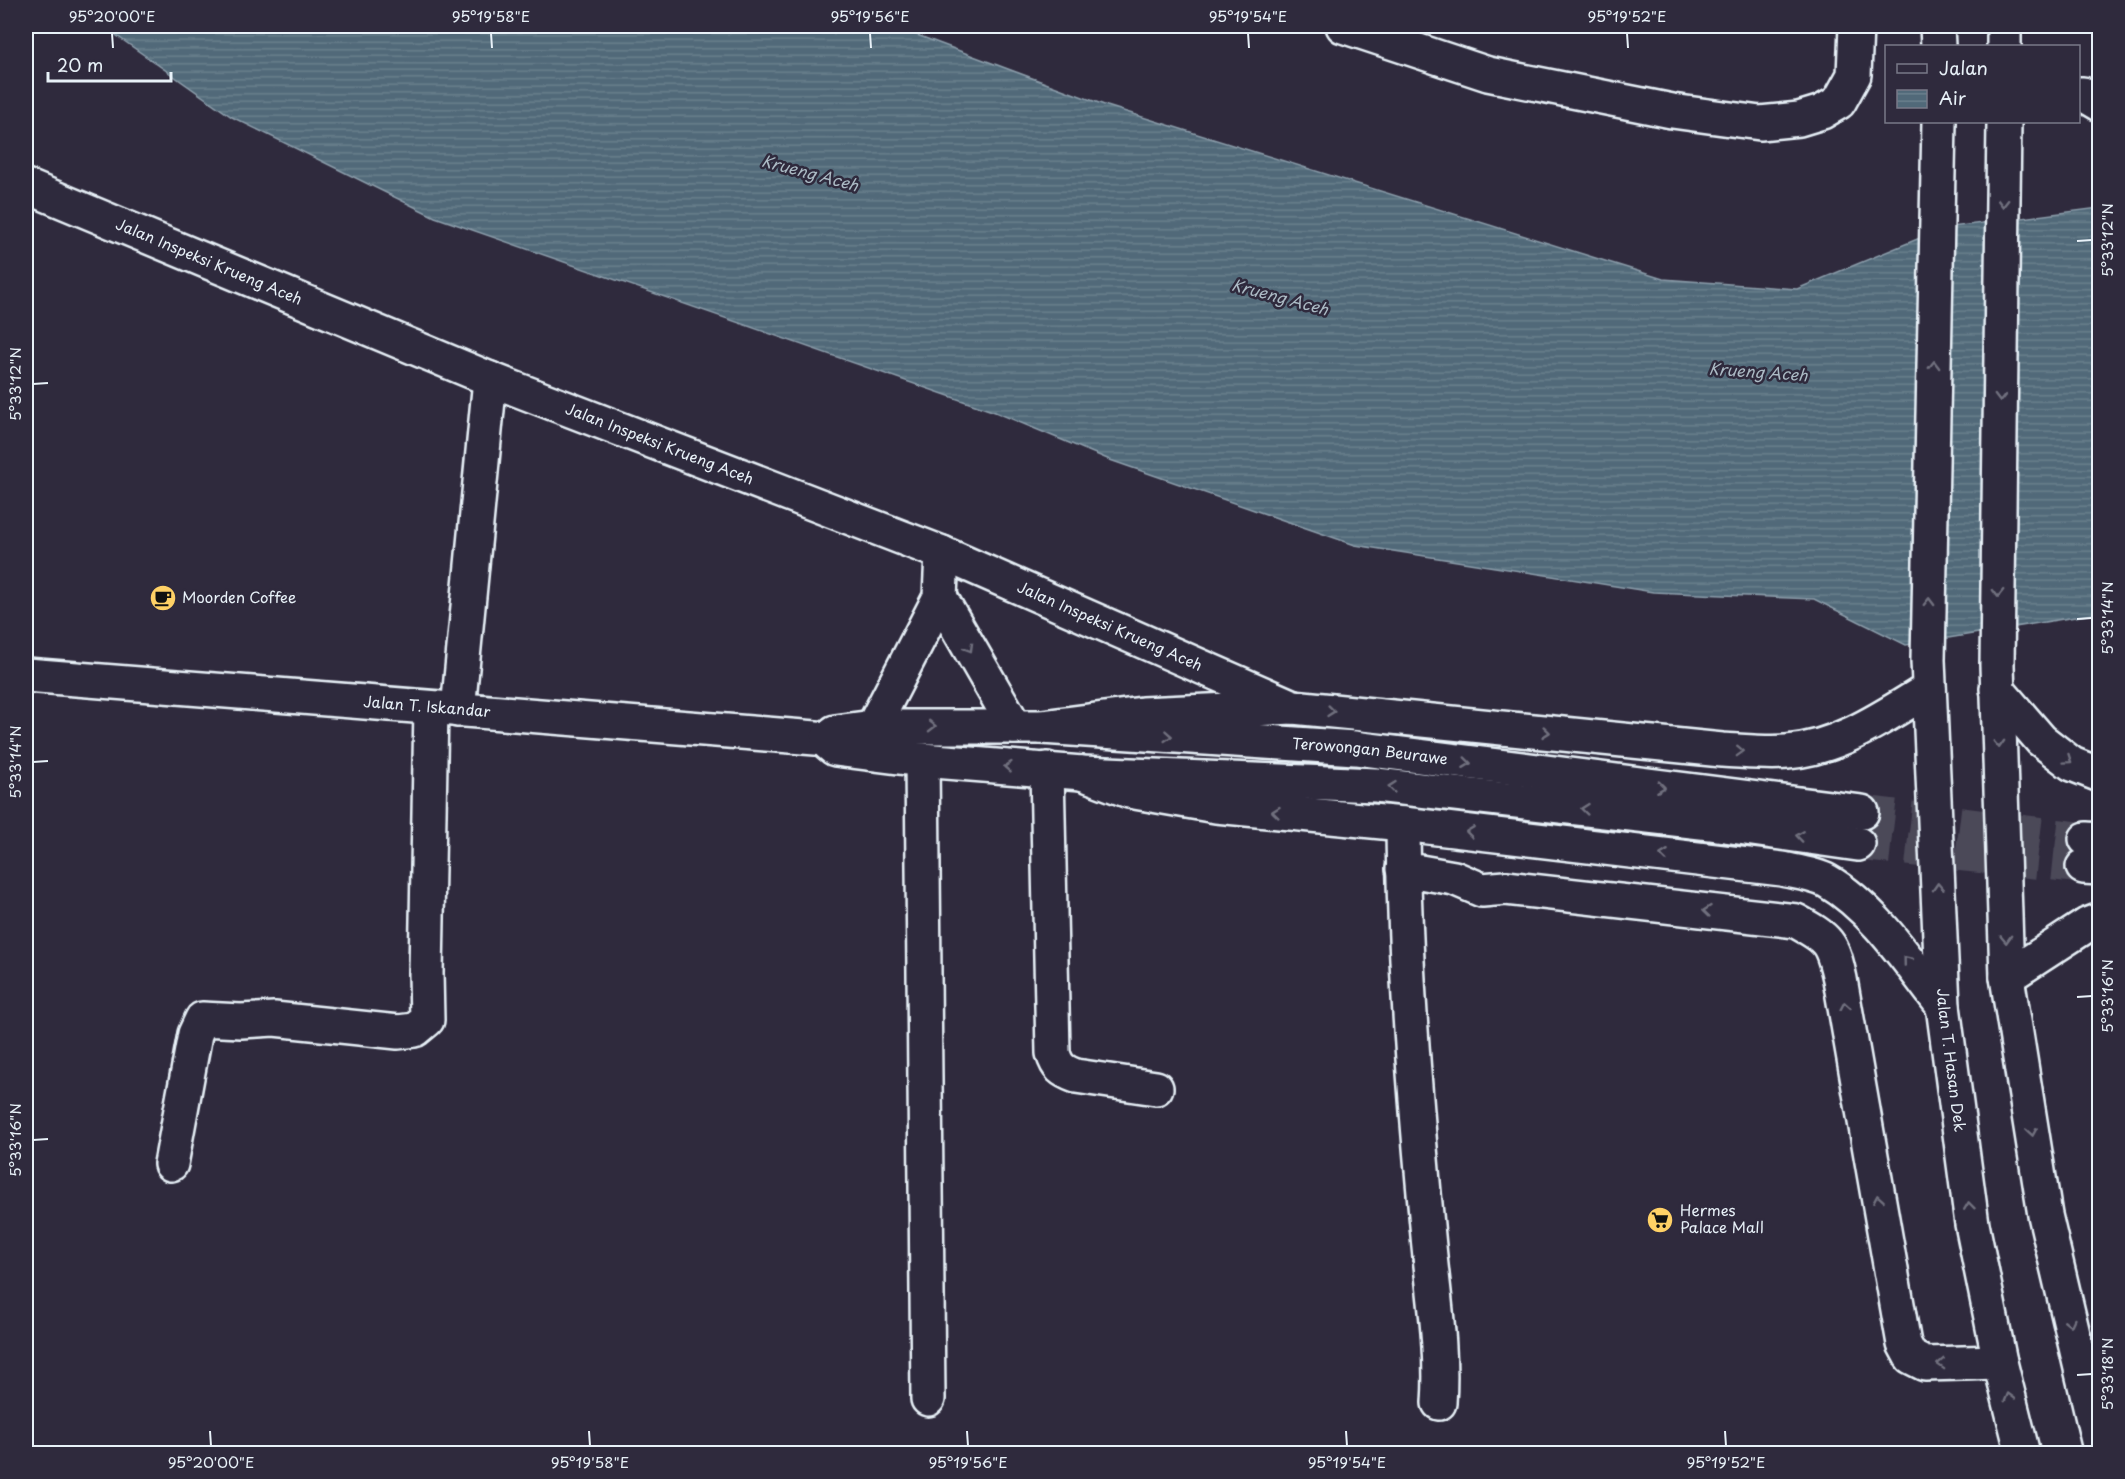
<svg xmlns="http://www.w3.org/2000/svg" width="2125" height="1479" font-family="'Playpen Sans',sans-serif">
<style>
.water{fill:url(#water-rules);stroke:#8d9fac;stroke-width:1.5}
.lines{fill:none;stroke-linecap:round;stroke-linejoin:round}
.minor-tunnel{stroke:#4b4859;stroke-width:33;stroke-dasharray:33 16;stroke-linecap:butt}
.minor-casing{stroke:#e8f1f8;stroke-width:38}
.major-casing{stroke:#e8f1f8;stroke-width:38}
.minor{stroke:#2f2a3d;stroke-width:33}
.major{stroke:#2f2a3d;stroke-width:33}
.oneway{stroke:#70707e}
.ticks{fill:none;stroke:#e8f1f8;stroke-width:2}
.labels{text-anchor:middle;stroke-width:5;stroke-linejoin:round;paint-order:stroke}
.street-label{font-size:15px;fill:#e8f1f8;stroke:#2f2a3d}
.poi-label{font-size:15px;fill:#e8f1f8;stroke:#2f2a3d;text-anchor:start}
.water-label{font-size:16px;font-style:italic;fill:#acbbc5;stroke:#2f2a3d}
.neatline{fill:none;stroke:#e8f1f8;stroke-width:2}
.ticks-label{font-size:15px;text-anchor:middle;fill:#e8f1f8}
</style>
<defs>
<pattern id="water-rules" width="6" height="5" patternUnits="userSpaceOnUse" patternTransform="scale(1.5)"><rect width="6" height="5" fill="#516979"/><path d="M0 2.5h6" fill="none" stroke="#6a7f8d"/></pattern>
</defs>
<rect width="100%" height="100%" fill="#2f2a3d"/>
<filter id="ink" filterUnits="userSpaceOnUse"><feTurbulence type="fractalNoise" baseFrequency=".0167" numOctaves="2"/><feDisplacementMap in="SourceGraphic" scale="12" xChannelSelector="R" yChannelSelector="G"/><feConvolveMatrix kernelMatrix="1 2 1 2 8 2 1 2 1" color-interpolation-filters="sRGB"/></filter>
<g filter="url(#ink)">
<!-- water -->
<path class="water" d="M103 26H893L1107 106 1663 279 1797 289 1944 228 2099 208V613L1906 645 1814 599 1653 592 1355 545 1110 460 995 412 435 217 232 117Z"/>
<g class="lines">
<!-- minor-tunnel -->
<path class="minor-tunnel" d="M1862 812 2086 839
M1858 844 2083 867"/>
<defs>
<g id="minor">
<path d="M1343 26 1488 74 1672 111 1760 123 1799 119 1822 112 1839 102 1854 75 1856 26"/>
<path d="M2078 94H2083L2100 104"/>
<path id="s1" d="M26 186 490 379 942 553 1293 707"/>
<path d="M940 597 1015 727"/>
<path id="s2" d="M26 675 828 739"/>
<path d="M458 710 490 379"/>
<path d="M873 727 940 597 942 553"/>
<path id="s3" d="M828 739 835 732 873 727H1042L1355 748 1862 812"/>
<path d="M828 739 829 744 835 749 922 760 1082 773 1376 785 1710 823 1858 844"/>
<path d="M922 760 928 1399"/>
<path d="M1047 769 1053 1053C1057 1067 1062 1071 1076 1076L1156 1088"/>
<path d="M1403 824C1404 961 1415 1099 1428 1236 1433 1292 1443 1347 1439 1403"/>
<path d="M2086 839 2100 840"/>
<path d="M2083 867 2100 868"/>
<path d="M1403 869 1454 878 1482 890 1506 888 1796 921C1829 939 1832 942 1840 979L1904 1344 1911 1357 1925 1364 2000 1362"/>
<path d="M171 1164 195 1034 202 1019 241 1021 274 1019 398 1032 415 1030 427 1020 426 973 431 708"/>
</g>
<g id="major">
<path d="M1937 26 1938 46"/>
<path d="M2004 26V46"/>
<path id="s4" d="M1939 122 1928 660 1943 1006 1972 1224 2000 1362 2023 1454"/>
<path d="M2004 122 1997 665 2007 977 2045 1215 2100 1449"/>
<path d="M1997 689 2041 740 2072 764 2100 775"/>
<path d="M1042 727 1142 714 1293 707 1722 750C1743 751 1766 754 1787 752 1839 748 1885 716 1929 689"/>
<path d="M1082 773 1129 791 1216 806 1403 824 1782 869C1796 872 1814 874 1827 881 1874 908 1910 964 1943 1006"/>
<path d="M2007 977 2087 925 2100 920"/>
</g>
</defs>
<!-- minor casing -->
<use href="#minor" class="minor-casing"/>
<!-- major casing -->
<use href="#major" class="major-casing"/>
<!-- minor -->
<use href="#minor" class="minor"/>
<!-- major -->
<use href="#major" class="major"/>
</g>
<!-- one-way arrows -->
<defs><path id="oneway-chevron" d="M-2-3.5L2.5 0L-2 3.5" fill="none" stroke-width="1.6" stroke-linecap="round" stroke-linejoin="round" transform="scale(1.5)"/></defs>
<g class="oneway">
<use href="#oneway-chevron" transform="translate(2003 203) rotate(91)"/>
<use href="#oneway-chevron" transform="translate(1934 365) rotate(-89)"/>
<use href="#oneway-chevron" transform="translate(2000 398) rotate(91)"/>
<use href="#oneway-chevron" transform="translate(1998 593) rotate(91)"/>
<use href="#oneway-chevron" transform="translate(1929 602) rotate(-89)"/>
<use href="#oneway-chevron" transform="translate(969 648) rotate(60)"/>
<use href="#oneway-chevron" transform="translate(1331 711) rotate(6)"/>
<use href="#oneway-chevron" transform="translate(932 726) rotate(1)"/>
<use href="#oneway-chevron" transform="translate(1546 732) rotate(6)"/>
<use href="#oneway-chevron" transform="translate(1168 736) rotate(4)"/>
<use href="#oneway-chevron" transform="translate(1999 744) rotate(88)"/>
<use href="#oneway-chevron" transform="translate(1740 751) rotate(2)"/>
<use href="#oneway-chevron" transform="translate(2068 760) rotate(34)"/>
<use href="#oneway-chevron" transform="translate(1467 763) rotate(7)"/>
<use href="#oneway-chevron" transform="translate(1008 767) rotate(-176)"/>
<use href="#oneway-chevron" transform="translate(1392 787) rotate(-174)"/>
<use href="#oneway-chevron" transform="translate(1661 787) rotate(7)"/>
<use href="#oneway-chevron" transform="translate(1585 809) rotate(-174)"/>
<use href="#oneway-chevron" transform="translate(1276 812) rotate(-174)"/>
<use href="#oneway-chevron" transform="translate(1470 832) rotate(-173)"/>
<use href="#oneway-chevron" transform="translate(1800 836) rotate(-172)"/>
<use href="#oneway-chevron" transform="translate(1664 855) rotate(-173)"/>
<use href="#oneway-chevron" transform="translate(1938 887) rotate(-93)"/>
<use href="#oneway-chevron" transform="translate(1707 911) rotate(-174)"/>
<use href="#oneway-chevron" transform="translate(2006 939) rotate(88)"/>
<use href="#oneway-chevron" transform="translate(1907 960) rotate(-129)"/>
<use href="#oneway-chevron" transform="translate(1845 1006) rotate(-100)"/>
<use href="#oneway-chevron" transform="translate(2032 1132) rotate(81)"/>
<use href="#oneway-chevron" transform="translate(1878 1199) rotate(-100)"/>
<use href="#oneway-chevron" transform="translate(1969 1206) rotate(-97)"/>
<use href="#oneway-chevron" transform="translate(2070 1323) rotate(77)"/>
<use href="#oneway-chevron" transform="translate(1941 1364) rotate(178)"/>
<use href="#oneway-chevron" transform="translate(2009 1397) rotate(-105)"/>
</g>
</g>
<!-- ticks -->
<path class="ticks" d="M112 33 113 48M491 33 492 48M870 33 871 48M1248 33 1249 48M1627 33 1628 48M2077 241 2092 240M33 384 48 383M2077 619 2092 618M33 762 48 761M2077 997 2092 996M33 1140 48 1139M2077 1375 2092 1374M210 1431 211 1446M589 1431 590 1446M967 1431 968 1446M1346 1431 1347 1446M1725 1431 1726 1446"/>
<!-- icons -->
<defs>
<symbol id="cafe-disc" viewBox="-11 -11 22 22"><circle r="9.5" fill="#ffd166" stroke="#2f2a3d"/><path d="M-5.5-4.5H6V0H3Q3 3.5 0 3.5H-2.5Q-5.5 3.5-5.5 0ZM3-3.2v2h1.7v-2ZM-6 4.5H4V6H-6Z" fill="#111"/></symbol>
<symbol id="supermarket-disc" viewBox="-11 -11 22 22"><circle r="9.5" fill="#ffd166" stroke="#2f2a3d"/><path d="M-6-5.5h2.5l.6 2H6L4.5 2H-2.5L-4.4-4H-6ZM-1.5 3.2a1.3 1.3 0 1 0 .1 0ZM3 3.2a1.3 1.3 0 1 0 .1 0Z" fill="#111"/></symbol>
</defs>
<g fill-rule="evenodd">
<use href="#cafe-disc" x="148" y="583" width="30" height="30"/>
<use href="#supermarket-disc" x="1645" y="1205" width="30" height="30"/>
</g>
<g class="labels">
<!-- street labels -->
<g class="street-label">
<text dy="5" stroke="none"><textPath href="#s1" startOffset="198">Jalan Inspeksi Krueng Aceh</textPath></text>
<text dy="5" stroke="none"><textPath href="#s1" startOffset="684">Jalan Inspeksi Krueng Aceh</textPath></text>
<text dy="5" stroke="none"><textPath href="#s1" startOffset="1170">Jalan Inspeksi Krueng Aceh</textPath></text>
<text dy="5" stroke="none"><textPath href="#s2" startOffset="402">Jalan T. Iskandar</textPath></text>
<text dy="5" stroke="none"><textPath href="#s3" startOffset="546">Terowongan Beurawe</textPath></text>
<text dy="5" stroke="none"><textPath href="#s4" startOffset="939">Jalan T. Hasan Dek</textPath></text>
</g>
<!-- poi labels -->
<g class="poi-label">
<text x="182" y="603">Moorden Coffee</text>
<text x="1680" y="1216">Hermes<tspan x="1680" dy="17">Palace Mall</tspan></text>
</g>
<!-- water labels -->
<g class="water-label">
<text transform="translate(810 173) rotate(15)" y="6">Krueng Aceh</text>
<text transform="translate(1280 297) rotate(15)" y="6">Krueng Aceh</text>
<text transform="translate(1758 372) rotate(4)" y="6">Krueng Aceh</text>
</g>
</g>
<!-- margin -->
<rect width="2125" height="1479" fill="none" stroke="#2f2a3d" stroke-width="66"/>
<!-- legend -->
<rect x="1885" y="45" width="195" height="78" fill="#2f2a3d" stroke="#797a88" stroke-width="1.5"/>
<rect x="1897" y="64" width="30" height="9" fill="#2f2a3d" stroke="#797a88" stroke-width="1.5"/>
<text x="1939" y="75" font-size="18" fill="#e8f1f8">Jalan</text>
<rect x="1897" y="90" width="30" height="18" fill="url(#water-rules)" stroke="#797a88" stroke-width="1.5"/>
<text x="1939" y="105" font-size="18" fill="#e8f1f8">Air</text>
<!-- scale -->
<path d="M48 72v9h123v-9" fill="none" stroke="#e8f1f8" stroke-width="3"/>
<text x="57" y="72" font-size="18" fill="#e8f1f8" stroke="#2f2a3d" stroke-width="4.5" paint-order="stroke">20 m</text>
<rect x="33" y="33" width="2059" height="1413" class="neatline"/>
<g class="ticks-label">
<text x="112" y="22">95°20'00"E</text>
<text x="491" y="22">95°19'58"E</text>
<text x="870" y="22">95°19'56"E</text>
<text x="1248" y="22">95°19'54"E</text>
<text x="1627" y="22">95°19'52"E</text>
<text transform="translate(2108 240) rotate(-90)" y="5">5°33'12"N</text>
<text transform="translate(16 384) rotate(-90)" y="5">5°33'12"N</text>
<text transform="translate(2108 618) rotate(-90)" y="5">5°33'14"N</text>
<text transform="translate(16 762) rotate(-90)" y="5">5°33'14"N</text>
<text transform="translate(2108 996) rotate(-90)" y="5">5°33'16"N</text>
<text transform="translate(16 1140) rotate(-90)" y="5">5°33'16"N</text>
<text transform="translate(2108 1374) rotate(-90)" y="5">5°33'18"N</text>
<text x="211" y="1468">95°20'00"E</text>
<text x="590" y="1468">95°19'58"E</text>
<text x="968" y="1468">95°19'56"E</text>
<text x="1347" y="1468">95°19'54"E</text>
<text x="1726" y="1468">95°19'52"E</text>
</g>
</svg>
